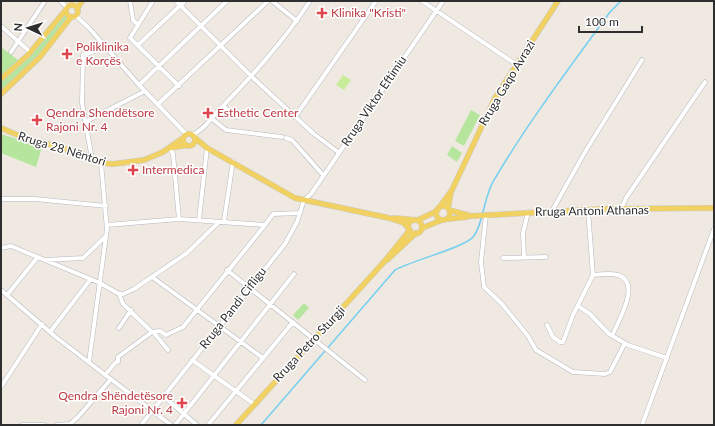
<svg xmlns="http://www.w3.org/2000/svg" width="715" height="426" font-family="Lato,sans-serif">
<style>
.green{fill:#b6e59e}
.pitch{fill:#c9ec9a}
.lines{fill:none;stroke-linecap:round;stroke-linejoin:round}
.stream{stroke:#75cff0;stroke-width:1.5}
.minor-casing{stroke:#b4b7c1;stroke-width:5}
.major-casing{stroke:#c9c9c9;stroke-width:6}
.minor{stroke:#fff;stroke-width:4}
.major{stroke:#f2d163;stroke-width:5}
.health-dot{fill:#e0444e;stroke:#fff;stroke-width:1.5}
.labels{text-anchor:middle;stroke-width:3;stroke-linejoin:round;paint-order:stroke}
.health-label{font-size:12px;fill:#be3a42;stroke:#fff;text-anchor:start}
.street-label{font-size:12px;fill:#2e2e2e;stroke:#fff}
</style>
<rect width="100%" height="100%" fill="#efe9e1"/>
<!-- green -->
<path class="green" d="M65 13 70 18 40 56 1 93V80Z
M1 47 18 60 1 76Z
M471 110 480 115 464 146 455 141Z
M1 134 42 147 36 167 1 153Z
M452 146 462 153 457 162 447 155Z
M304 303 309 308 298 320 293 315Z"/>
<!-- pitch -->
<path class="pitch" d="M343 75 351 80 344 90 336 85Z"/>
<g class="lines">
<!-- stream -->
<path class="stream" d="M261 425 395 270C411 261 465 247 473 237 483 226 484 195 494 180 529 121 570 67 610 12L621 1"/>
<defs>
<path id="minor" d="M60 1 67 7
M130 1 133 20 138 25
M153 1 130 38 179 86
M176 1 251 76 314 134 338 152
M272 1 297 21
M422 1 517 65
M76 16 89 28 139 85 186 134
M1 26 30 52
M138 45 185 1
M11 52 45 1
M139 85 227 1
M158 104 268 1
M223 106 237 117
M295 117 376 1
M211 118 226 130 282 137
M85 122 145 91
M192 135C203 131 211 118 219 110 252 76 284 41 310 1
M286 138 292 140 323 175
M170 148 173 154 179 219
M92 159 82 103 83 55 106 47
M1 199H35L106 206
M621 209 626 198 705 82
M552 211 585 152 642 60
M486 215 481 262 484 287 502 304 528 336 536 350 573 372 605 374 610 372 625 343
M199 220 207 148
M224 221 233 161
M107 225 179 219 265 225 273 214 300 213
M1 248 11 246 100 283 119 294H123L134 289 187 253 219 222
M503 258 546 257
M524 258 523 233 528 212
M45 260 83 258 105 237
M227 270 365 380
M593 275C601 274 611 273 618 275 642 283 618 321 612 336
M152 277 263 358
M1 290 57 338 171 425
M119 294 123 304 152 332 160 331 166 335 183 327 265 225
M7 295 37 258
M578 306 590 314 609 334 628 345 667 358
M547 325 553 337 560 342H563L573 315 593 275 588 210
M119 328 131 310
M50 332 90 280
M154 333 168 350
M192 360 254 404
M89 362 107 229 101 163
M105 375 116 362H118V357L152 332
M1 387 42 324
M164 397 197 425
M70 424 78 417 111 379
M22 425H44
M57 425 70 424
M141 425 285 244 297 222 304 200 311 194 443 1
M175 425 294 274
M208 425 293 322
M642 425 714 229"/>
<path id="major" d="M66 11a6 6 0 1 1 12 0a6 6 0 1 1-12 0Z
M77 9 82 1
M1 79 28 55 65 11
M1 94 40 57 71 17
M1 128 20 136 83 154 101 163 113 164 144 160 163 152 183 138
M183 140a6 6 0 1 1 12 0a6 6 0 1 1-12 0Z
M194 137 207 148 295 198 389 218 404 223 409 229
M170 148 187 145
M436 213a7 7 0 1 1 14 0a7 7 0 1 1-14 0Z
M439 208 452 190 495 98 558 1
M448 208 451 192
M449 210 471 216 602 209 714 208
M394 218 415 220
M448 219 467 217
M418 220 437 211
M408 227a7 7 0 1 1 14 0a7 7 0 1 1-14 0Z
M422 228 442 220
M387 260 416 233
M236 425 383 263 410 230"/>
</defs>
<!-- minor casing -->
<use href="#minor" class="minor-casing"/>
<!-- major casing -->
<use href="#major" class="major-casing"/>
<!-- minor -->
<use href="#minor" class="minor"/>
<!-- major -->
<use href="#major" class="major"/>
</g>
<!-- markers -->
<g class="health-dot">
<path d="M320 7h4v4h4v4h-4v4h-4v-4h-4v-4h4z"/>
<path d="M65 48h4v4h4v4h-4v4h-4v-4h-4v-4h4z"/>
<path d="M206 107h4v4h4v4h-4v4h-4v-4h-4v-4h4z"/>
<path d="M35 114h4v4h4v4h-4v4h-4v-4h-4v-4h4z"/>
<path d="M131 164h4v4h4v4h-4v4h-4v-4h-4v-4h4z"/>
<path d="M180 397h4v4h4v4h-4v4h-4v-4h-4v-4h4z"/>
</g>
<g class="labels">
<!-- health labels -->
<g class="health-label">
<text x="331" y="17">Klinika "Kristi"</text>
<text x="76" y="51">Poliklinika<tspan x="76" dy="14">e Korçës</tspan></text>
<text x="46" y="117">Qendra Shendëtsore<tspan x="46" dy="14">Rajoni Nr. 4</tspan></text>
<text x="217" y="117">Esthetic Center</text>
<text x="142" y="174">Intermedica</text>
<text x="173" y="400" text-anchor="end">Qendra Shëndetësore<tspan x="173" dy="14">Rajoni Nr. 4</tspan></text>
</g>
<!-- street labels -->
<g class="street-label">
<text transform="translate(507 83) rotate(-59)" y="4">Rruga Gaqo Avrazi</text>
<text transform="translate(374 101) rotate(-56)" y="4">Rruga Viktor Eftimiu</text>
<text transform="translate(62 149) rotate(17)" y="4">Rruga 28 Nëntori</text>
<text transform="translate(592 211) rotate(-1)" y="4">Rruga Antoni Athanas</text>
<text transform="translate(233 308) rotate(-52)" y="4">Rruga Pandi Cifligu</text>
<text transform="translate(309 344) rotate(-47)" y="4">Rruga Petro Sturgji</text>
</g>
</g>
<!-- border -->
<rect width="715" height="426" fill="none" stroke="#2e2e2e" stroke-width="4"/>
<!-- north arrow -->
<g transform="translate(28 28) rotate(274)" stroke="#ffffff" stroke-width="3" paint-order="stroke">
<path d="M0-3L7 15L0 10L-7 15Z" fill="#2e2e2e"/>
<text y="-6" font-size="11" font-weight="bold" text-anchor="middle" fill="#2e2e2e">N</text>
</g>
<!-- scale -->
<path d="M579 26v6h63v-6" fill="none" stroke="#2e2e2e" stroke-width="2"/>
<text x="585" y="26" font-size="12" fill="#2e2e2e" stroke="#ffffff" stroke-width="3" paint-order="stroke">100 m</text>
</svg>
